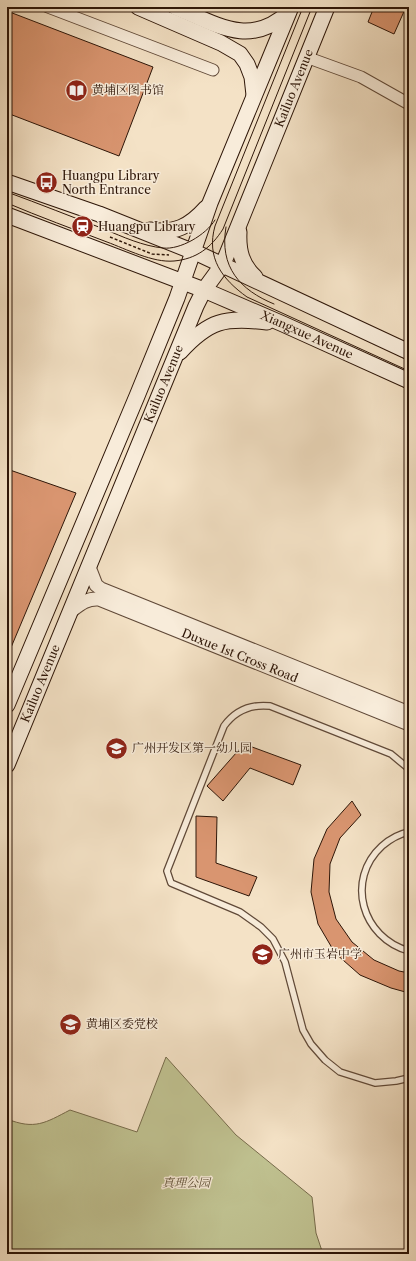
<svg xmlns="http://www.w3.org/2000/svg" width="416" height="1261" font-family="'Libre Caslon Text','Noto Serif SC',serif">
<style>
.green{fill:#c0c291;stroke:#776c4c}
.building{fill:#d99570;stroke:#2e1608}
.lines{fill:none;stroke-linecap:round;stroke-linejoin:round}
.service-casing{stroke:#604938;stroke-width:8}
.minor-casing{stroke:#604938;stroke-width:13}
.tertiary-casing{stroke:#604938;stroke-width:15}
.secondary-casing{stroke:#2e1608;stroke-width:17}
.path{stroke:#2e1608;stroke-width:1.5;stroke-dasharray:3 2;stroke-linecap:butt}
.service{stroke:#f8ecda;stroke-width:5.5}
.minor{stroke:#f8ecda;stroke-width:11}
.tertiary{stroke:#f8ecda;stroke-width:13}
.secondary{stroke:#f8ecda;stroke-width:15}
.tram{stroke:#2e1608;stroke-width:1}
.labels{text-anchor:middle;stroke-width:3;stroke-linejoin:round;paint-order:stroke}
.street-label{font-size:12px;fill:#2e1608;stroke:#f8ecda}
.poi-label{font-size:12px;fill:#2e1608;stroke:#f8ecda;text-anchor:start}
.park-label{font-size:12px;font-style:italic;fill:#5a4a31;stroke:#f8ecda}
</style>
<rect width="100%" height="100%" fill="#f4e2c6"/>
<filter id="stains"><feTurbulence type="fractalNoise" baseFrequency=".005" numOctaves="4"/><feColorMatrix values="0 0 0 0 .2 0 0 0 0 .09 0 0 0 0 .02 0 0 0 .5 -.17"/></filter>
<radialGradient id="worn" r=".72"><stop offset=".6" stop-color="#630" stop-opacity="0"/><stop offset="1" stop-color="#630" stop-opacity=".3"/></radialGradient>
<!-- green -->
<path class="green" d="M166 1057 236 1135 312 1197 316 1233 323 1254H7V1119C35 1130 45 1123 70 1110L137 1132Z"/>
<!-- building -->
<path class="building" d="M374 7H406L394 34 368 22Z
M7 11 153 67 119 156 7 113Z
M7 469 76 493 7 657Z
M244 744 301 765 293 785 250 768 223 801 207 786Z
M352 801 361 815 340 838 330 864 329 892 336 919 352 942 374 960 399 971 409 973V993L391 988 360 975 335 953 318 924 311 892 314 859 327 829Z
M196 816 217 817 216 863 257 877 249 896 196 877Z"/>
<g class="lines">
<defs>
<path id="service" d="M409 769 391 754 270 706C251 704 235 711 224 726L167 871 171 883 240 912 261 927 273 939 285 962 303 1030 311 1044 325 1060 340 1072 375 1083 396 1081 409 1078
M409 832C399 834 390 839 382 846 345 880 362 938 409 951"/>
<path id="minor" d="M48 7 213 70
M306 57 361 77 409 104"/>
<g id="tertiary">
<path d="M89 567 96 585 101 589 409 713"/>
<path id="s1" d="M71 611C80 604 87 598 99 599L409 724"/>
</g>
<g id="secondary">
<path d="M138 7 221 43 240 54 247 64 252 77 254 95"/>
<path d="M175 7C216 24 249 48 288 13"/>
<path d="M7 182 99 214 199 254 409 352"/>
<path id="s2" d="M7 215 204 290 283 324 409 381"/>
<path d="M150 230C175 234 190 226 206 208"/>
<path d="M239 232C238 251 242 265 255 277"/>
<path d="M180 352C209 320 225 317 267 322"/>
<path d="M7 705 137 396 177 298 210 203 291 7"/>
<path id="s3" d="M7 765 196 306 204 290 223 264 327 7"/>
</g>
</defs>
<!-- service casing -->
<use href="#service" class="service-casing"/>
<!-- minor casing -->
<use href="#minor" class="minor-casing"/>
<!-- tertiary casing -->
<use href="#tertiary" class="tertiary-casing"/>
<!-- secondary casing -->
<use href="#secondary" class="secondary-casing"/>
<!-- path -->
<path class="path" d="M110 237 152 254 169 255"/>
<!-- service -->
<use href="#service" class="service"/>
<!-- minor -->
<use href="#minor" class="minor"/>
<!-- tertiary -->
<use href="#tertiary" class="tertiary"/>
<!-- secondary -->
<use href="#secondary" class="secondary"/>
<!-- tram -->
<path class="tram" d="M303 7 215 226C206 258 222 279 247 297L409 371
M7 192C40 204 72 217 104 229 123 237 143 246 163 248 180 250 206 235 215 220
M7 203C40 217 73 229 107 242 126 249 153 263 174 261 196 259 211 248 223 229L312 7
M226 227C219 267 240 290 274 304"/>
</g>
<!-- icons -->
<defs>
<symbol id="library-disc" viewBox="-11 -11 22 22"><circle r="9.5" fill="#8f2418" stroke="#f8ecda"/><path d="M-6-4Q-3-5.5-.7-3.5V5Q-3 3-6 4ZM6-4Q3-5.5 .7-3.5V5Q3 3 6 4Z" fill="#fff"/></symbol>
<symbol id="bus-disc" viewBox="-11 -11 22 22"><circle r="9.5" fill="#8f2418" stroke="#f8ecda"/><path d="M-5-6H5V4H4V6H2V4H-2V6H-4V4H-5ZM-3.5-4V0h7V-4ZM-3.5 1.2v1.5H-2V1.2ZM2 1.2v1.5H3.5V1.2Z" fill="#fff"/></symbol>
<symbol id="station-disc" viewBox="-11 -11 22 22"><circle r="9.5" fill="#8f2418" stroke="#f8ecda"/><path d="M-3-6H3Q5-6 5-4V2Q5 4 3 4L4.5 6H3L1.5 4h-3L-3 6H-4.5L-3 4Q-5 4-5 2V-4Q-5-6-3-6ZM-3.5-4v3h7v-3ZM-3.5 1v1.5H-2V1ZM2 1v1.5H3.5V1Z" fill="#fff"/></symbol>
<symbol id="school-disc" viewBox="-11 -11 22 22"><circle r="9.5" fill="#8f2418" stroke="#f8ecda"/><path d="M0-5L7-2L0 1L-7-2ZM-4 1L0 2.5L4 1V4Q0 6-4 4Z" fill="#fff"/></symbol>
</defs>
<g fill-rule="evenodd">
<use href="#library-disc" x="64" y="78" width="25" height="25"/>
<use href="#bus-disc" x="34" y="170" width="25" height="25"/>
<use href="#station-disc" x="70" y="214" width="25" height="25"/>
<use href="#school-disc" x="104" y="736" width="25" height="25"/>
<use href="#school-disc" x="250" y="942" width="25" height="25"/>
<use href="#school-disc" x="58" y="1012" width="25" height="25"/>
</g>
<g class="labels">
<!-- street labels -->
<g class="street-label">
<text dy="4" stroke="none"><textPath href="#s3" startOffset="736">Kailuo Avenue</textPath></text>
<text dy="4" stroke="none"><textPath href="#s2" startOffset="323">Xiangxue Avenue</textPath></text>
<text dy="4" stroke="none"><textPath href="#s3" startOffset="412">Kailuo Avenue</textPath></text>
<text dy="4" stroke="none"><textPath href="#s1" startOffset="183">Duxue 1st Cross Road</textPath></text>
<text dy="4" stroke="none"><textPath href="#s3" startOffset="88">Kailuo Avenue</textPath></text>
</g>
<!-- poi labels -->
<g class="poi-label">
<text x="92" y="94">黄埔区图书馆</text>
<text x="62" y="180">Huangpu Library<tspan x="62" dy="14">North Entrance</tspan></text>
<text x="98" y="231">Huangpu Library</text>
<text x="132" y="752">广州开发区第一幼儿园</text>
<text x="278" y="958">广州市玉岩中学</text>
<text x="86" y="1028">黄埔区委党校</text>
</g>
<!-- park labels -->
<g class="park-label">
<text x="186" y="1187">真理公园</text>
</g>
</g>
<!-- margin -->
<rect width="416" height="1261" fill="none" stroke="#f4e2c6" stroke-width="24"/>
<rect x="8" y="8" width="400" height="1245" fill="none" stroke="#2e1608" stroke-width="2"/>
<rect x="12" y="12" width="392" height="1237" fill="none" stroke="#2e1608"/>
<rect width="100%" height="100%" filter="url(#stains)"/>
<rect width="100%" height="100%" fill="url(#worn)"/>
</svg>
